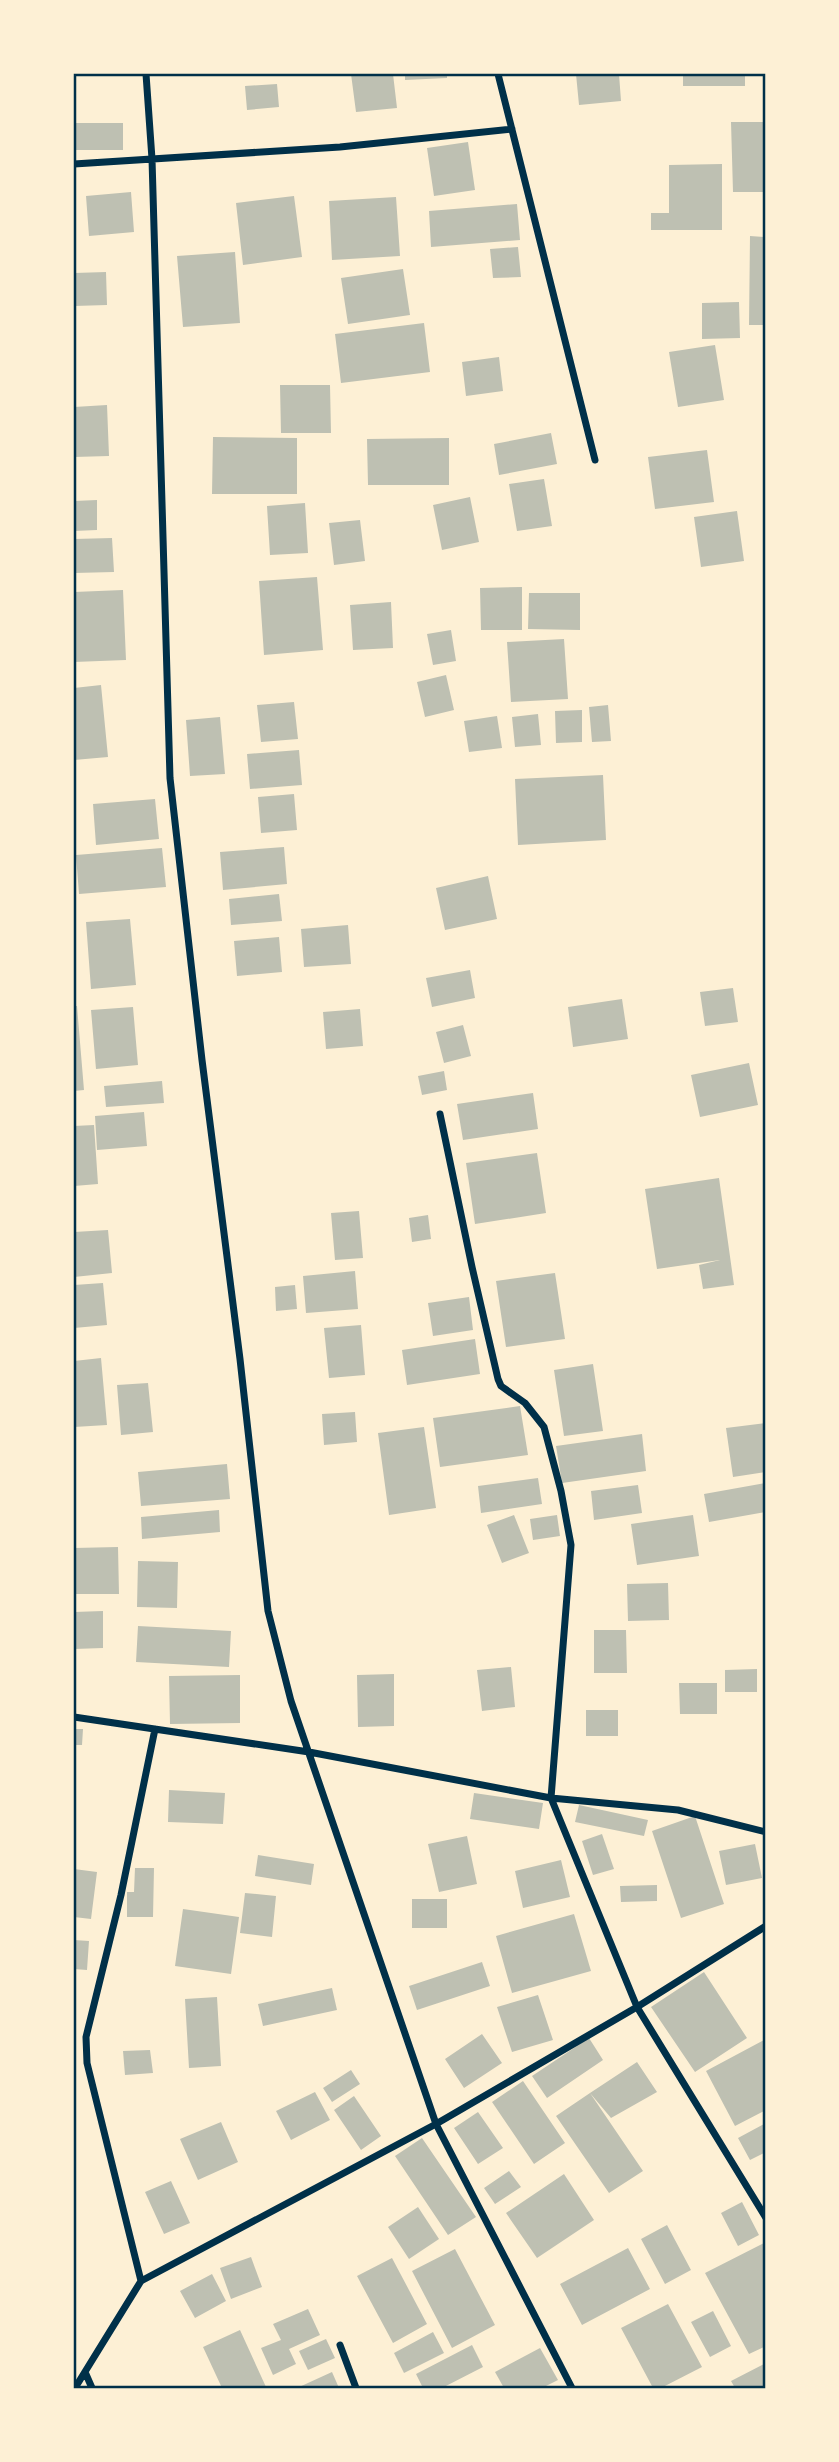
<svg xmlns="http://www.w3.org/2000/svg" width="839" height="2462" font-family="'Source Sans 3',sans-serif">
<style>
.building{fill:#bec0b2}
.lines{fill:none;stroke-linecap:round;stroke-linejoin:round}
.minor{stroke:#003049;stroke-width:7}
.neatline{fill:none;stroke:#003049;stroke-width:2.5}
</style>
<rect width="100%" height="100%" fill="#fdf0d5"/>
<!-- building -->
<path class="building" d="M351 74H393L397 108 356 112Z
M405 74H447V78L405 80Z
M576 74H619L621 101 579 105Z
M683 74H745V86H683Z
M277 84 279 107 247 110 245 86Z
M731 122H766V192H733Z
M74 123H123V150H74Z
M468 142 475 190 434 196 427 148Z
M722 164V230H651V213H669V165Z
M131 192 134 232 89 236 86 196Z
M294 196 302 257 243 265 236 203Z
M396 197 400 256 332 260 329 201Z
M517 204 520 240 431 247 429 211Z
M750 236 766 237V325H749Z
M518 247 521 277 493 278 490 249Z
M235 252 240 323 183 327 177 256Z
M403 269 410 315 348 324 341 278Z
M106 272 107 305 74 306V273Z
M739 302 740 338 702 339V303Z
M424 323 430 372 341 383 335 334Z
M715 345 724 400 678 407 669 352Z
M499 357 503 391 466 396 462 362Z
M280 385H330L331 433H281Z
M107 405 109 456 74 457V407Z
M551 433 557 464 499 475 494 444Z
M213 437 297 438V494H212Z
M449 438V485H368L367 439Z
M707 450 714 502 655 509 648 457Z
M544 479 552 526 517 531 509 484Z
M470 497 479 542 442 550 433 505Z
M97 500V530L74 531V501Z
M305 503 308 553 270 555 267 506Z
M737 511 744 561 701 567 694 517Z
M360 520 365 561 334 565 329 523Z
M112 538 114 572 74 573V539Z
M317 577 323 650 264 655 259 581Z
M522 587V630H481L480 588Z
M123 590 126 660 74 662V592Z
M529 593H580V630L528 629Z
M391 602 393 648 353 650 350 605Z
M451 630 456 661 433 665 427 634Z
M564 639 568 699 511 702 507 642Z
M446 675 454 710 425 717 417 682Z
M101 685 108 757 74 760V688Z
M294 702 298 739 261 742 257 705Z
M608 705 611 741 592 742 589 707Z
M582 710V742L556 743 555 711Z
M538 714 541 745 515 747 512 717Z
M497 716 502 748 469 752 464 721Z
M220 717 225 774 190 776 186 720Z
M299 750 302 785 250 789 247 754Z
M603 775 606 840 518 845 515 779Z
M294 794 297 830 261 833 258 797Z
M155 799 159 839 96 845 93 804Z
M284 847 287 884 223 890 220 852Z
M162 848 166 887 79 894 76 855Z
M488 876 497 919 445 930 436 888Z
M279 894 282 921 231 925 229 899Z
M130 919 136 985 91 989 86 922Z
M348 925 351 964 304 967 301 929Z
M279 937 282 972 237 976 234 941Z
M470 970 475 998 432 1007 426 978Z
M733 988 738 1022 705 1026 700 992Z
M622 999 628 1039 573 1047 568 1007Z
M74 1006H77L84 1090 74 1091Z
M133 1007 138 1065 96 1069 91 1010Z
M360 1009 363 1046 326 1049 323 1012Z
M463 1025 471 1056 444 1063 436 1032Z
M749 1063 758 1105 700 1117 691 1075Z
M444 1071 447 1090 422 1095 418 1076Z
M162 1081 164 1103 106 1107 104 1086Z
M533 1093 538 1129 463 1140 457 1104Z
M144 1112 147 1146 97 1150 95 1116Z
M94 1125 98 1184 74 1186V1126Z
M537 1153 546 1213 475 1224 466 1163Z
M719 1178 734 1285 703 1289 699 1265 720 1260 657 1269 645 1189Z
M359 1211 363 1258 335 1260 331 1213Z
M428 1215 431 1239 412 1242 409 1218Z
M108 1230 112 1273 74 1277V1232Z
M355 1271 358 1309 306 1313 303 1276Z
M555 1273 565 1339 506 1347 496 1281Z
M103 1283 107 1325 74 1328V1285Z
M295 1285 297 1309 276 1311 275 1287Z
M469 1297 473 1330 433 1336 428 1303Z
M361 1325 365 1375 329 1378 324 1328Z
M475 1339 480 1374 407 1385 402 1350Z
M101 1358 107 1425 74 1427V1361Z
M593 1364 603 1431 564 1436 554 1370Z
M148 1383 153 1432 121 1435 117 1385Z
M520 1406 528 1455 440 1467 433 1418Z
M355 1412 357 1442 324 1445 322 1414Z
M766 1423V1472L733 1477 726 1428Z
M424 1427 436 1508 389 1515 378 1433Z
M642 1434 646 1471 562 1483 556 1446Z
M227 1464 230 1499 141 1506 138 1472Z
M538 1478 542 1504 481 1513 478 1486Z
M766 1483V1512L709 1522 704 1494Z
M638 1485 642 1513 594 1520 591 1491Z
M219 1510 220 1532 142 1539 141 1517Z
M514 1515 529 1553 502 1563 487 1525Z
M557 1515 560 1536 533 1540 530 1519Z
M693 1515 699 1556 637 1565 631 1524Z
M118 1547 119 1594H74V1548Z
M138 1561 178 1562 177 1608 137 1607Z
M668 1583 669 1620 628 1621 627 1584Z
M103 1611V1648L74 1649V1612Z
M138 1626 231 1631 229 1667 136 1662Z
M594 1630H626L627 1673H594Z
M511 1667 515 1707 482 1711 477 1670Z
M757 1669V1692H725V1670Z
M394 1674V1726L358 1727 357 1675Z
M240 1675V1723L170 1724 169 1676Z
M679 1683H717V1714H680Z
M586 1710H618V1736H586Z
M74 1729H83L82 1745H74Z
M169 1790 225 1793 223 1824 168 1822Z
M474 1793 543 1803 539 1829 470 1819Z
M579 1805 648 1820 644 1836 575 1822Z
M695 1816 724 1904 681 1918 652 1831Z
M602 1834 614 1869 593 1875 582 1841Z
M467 1836 477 1884 439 1892 428 1844Z
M755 1844 762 1878 726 1885 719 1851Z
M258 1855 314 1864 311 1885 255 1876Z
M561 1860 570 1897 523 1908 515 1871Z
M135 1868H154L153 1917H127V1892H134Z
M74 1869 97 1872 91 1919 74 1917Z
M657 1885V1901L621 1902 620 1886Z
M245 1893 276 1896 272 1937 240 1933Z
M412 1899H447V1928H412Z
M183 1909 239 1917 231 1974 175 1966Z
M574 1914 591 1971 512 1993 496 1936Z
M74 1940 89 1941 87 1970 74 1969Z
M482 1962 490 1986 417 2010 409 1986Z
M704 1972 747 2038 695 2072 651 2007Z
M332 1988 337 2010 263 2026 258 2004Z
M538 1995 553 2040 512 2052 497 2007Z
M217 1997 221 2066 189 2068 185 1999Z
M482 2034 502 2063 464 2088 445 2059Z
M589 2038 603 2060 547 2098 532 2076Z
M766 2039V2110L735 2126 706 2071Z
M150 2050 153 2073 125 2075 123 2051Z
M637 2062 657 2092 611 2118 590 2093Z
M351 2070 360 2084 332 2102 323 2088Z
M523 2081 565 2143 534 2164 492 2102Z
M315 2092 330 2120 291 2140 276 2111Z
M590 2093 643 2171 609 2193 556 2116Z
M354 2096 381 2136 361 2150 334 2110Z
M478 2112 503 2148 478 2164 454 2128Z
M221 2122 238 2162 198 2180 180 2139Z
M766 2123V2152L750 2160 738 2138Z
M422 2138 476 2217 448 2235 395 2156Z
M509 2171 521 2187 495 2204 484 2188Z
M564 2174 594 2220 537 2258 506 2213Z
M171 2181 190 2223 164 2234 145 2192Z
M742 2202 759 2235 738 2246 721 2213Z
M418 2207 439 2239 409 2259 388 2227Z
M667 2225 691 2270 665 2284 641 2239Z
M766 2242V2346L749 2354 705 2273Z
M628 2248 650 2289 582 2325 560 2284Z
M455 2249 495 2325 452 2348 412 2271Z
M251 2257 262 2287 231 2299 220 2268Z
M392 2258 427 2324 393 2343 357 2276Z
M212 2274 226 2301 195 2318 180 2291Z
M668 2304 702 2367 661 2388H653L621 2328Z
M308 2309 320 2335 289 2349 296 2364 273 2375 261 2348 281 2340 273 2324Z
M713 2311 731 2346 710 2357 691 2322Z
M240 2330 266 2387 263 2388H222L203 2347Z
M433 2332 444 2353 404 2373 394 2353Z
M326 2339 335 2358 308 2370 299 2351Z
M472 2345 483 2367 442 2388H423L416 2374Z
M540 2348 558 2380 542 2388H504L495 2372Z
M766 2363V2388H735L731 2381Z
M332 2372 339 2388H297Z"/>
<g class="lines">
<!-- minor -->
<path class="minor" d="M146 74 152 159 170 778 202 1060 240 1359 268 1611 291 1701 436 2124 572 2388
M498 74 595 460
M74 164 340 147 512 129
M440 1114 472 1267 498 1379 501 1386 525 1403 544 1427 561 1491 571 1545 551 1798 637 2007 766 2218
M74 1717 309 1752 551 1798 678 1810 766 1832
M141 2281 87 2063 86 2037 121 1895 155 1729
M340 2345 356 2388
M85 2372 92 2388
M75 2388 141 2281 436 2124 637 2007 766 1926"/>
</g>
<!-- border -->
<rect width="839" height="2462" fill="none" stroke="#fdf0d5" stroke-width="150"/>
<rect x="75" y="75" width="689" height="2312" class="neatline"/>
</svg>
